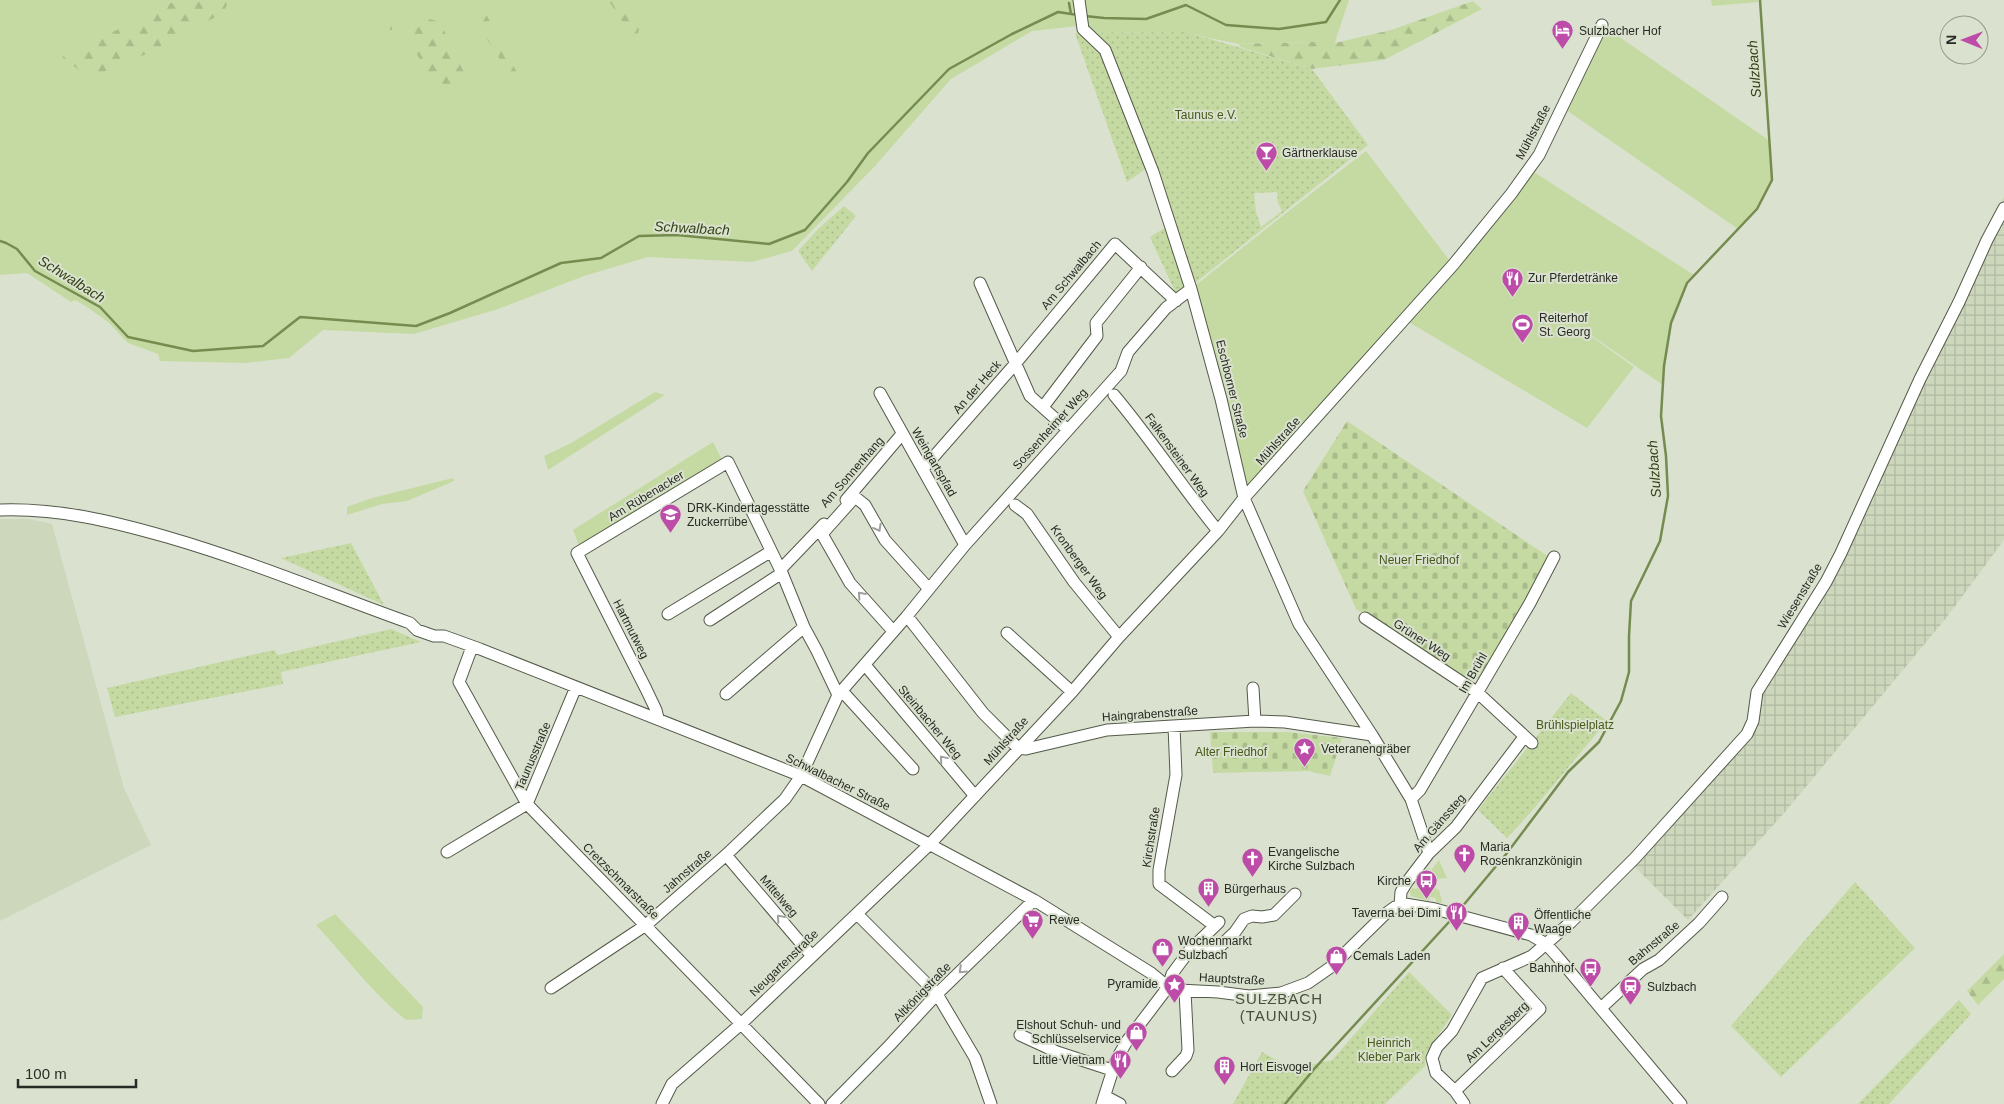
<svg xmlns="http://www.w3.org/2000/svg" width="2004" height="1104" font-family="Arial,sans-serif">
<style>
.built{fill:#cdd7bc}
.industrial{fill:url(#industrial-grid)}
.grass{fill:#c5daa2}
.forest{fill:url(#forest-firs)}
.cemetery{fill:url(#cemetery-stones)}
.park{fill:url(#park-dots);fill-rule:evenodd}
.lines{fill:none;stroke-linecap:round;stroke-linejoin:round}
.stream{stroke:#758b4f;stroke-width:2.5}
.minor-casing{stroke:#535a49;stroke-width:13}
.minor{stroke:#fff;stroke-width:11}
.oneway{stroke:#9ea09c}
.labels{text-anchor:middle;stroke-width:4;stroke-linejoin:round;paint-order:stroke}
.poi-label{font-size:12px;fill:#282b24;stroke:#dae2cf;text-anchor:start}
.park-label{font-size:12px;fill:#465a19;stroke:#dae2cf}
.street-label{font-size:12px;fill:#282b24;stroke:#dae2cf}
.water-label{font-size:14px;font-style:italic;fill:#334114;stroke:#dae2cf}
.quarter-label{font-size:15px;letter-spacing:1px;fill:#484e3e;stroke:#dae2cf}
</style>
<defs>
<pattern id="industrial-grid" width="8" height="8" patternUnits="userSpaceOnUse" patternTransform="scale(1.25)"><rect width="8" height="8" fill="#cdd7bc"/><path d="M0 4h8M4 0v8" fill="none" stroke="#b0b9a1"/></pattern>
<pattern id="forest-firs" width="22" height="20" patternUnits="userSpaceOnUse" patternTransform="scale(1.25)"><rect width="22" height="20" fill="#c5daa2"/><path d="M5 1l3.5 6h-7zM16 11l3.5 6h-7z" fill="#a9bb8b"/></pattern>
<pattern id="cemetery-stones" width="16" height="16" patternUnits="userSpaceOnUse" patternTransform="scale(1.25)"><rect width="16" height="16" fill="#c5daa2"/><path d="M2 7V4a2 2 0 0 1 4 0v3zM10 15v-3a2 2 0 0 1 4 0v3z" fill="#a9bb8b"/></pattern>
<pattern id="park-dots" width="8" height="8" patternUnits="userSpaceOnUse" patternTransform="scale(1.25)"><rect width="8" height="8" fill="#c5daa2"/><path d="M2 2h.1M6 6h.1" fill="none" stroke="#a9bb8b" stroke-width="1.8" stroke-linecap="round"/></pattern>
</defs>
<rect width="100%" height="100%" fill="#dae2cf"/>
<!-- built -->
<path class="built" d="M0 519H29L52 524 124 788 151 845 0 921Z"/>
<!-- industrial -->
<path class="industrial" d="M2004 197V540L1947 617 1785 812 1688 920 1627 859 1749 725 1753 690 1817 590 1916 378Z"/>
<!-- grass -->
<path class="grass" d="M0 0H1073L1078 26 1032 31 951 79 875 166 792 251 752 262 648 257 584 276 498 309 414 334 323 330 289 358 245 363 160 361 158 354 128 343 108 322 84 305 75 300 71 302 27 273 0 275Z
M1079 0H1349L1338 33 1313 42 1239 44 1209 38 1187 32 1089 33Z
M1711 0H1758V2L1712 6Z
M1602 25 1770 141 1772 180 1757 209 1738 229 1562 107Z
M1366 151 1453 265 1529 169 1694 275C1670 302 1666 350 1663 385L1546 304 1634 367 1587 428 1407 321 1244 498 1191 289 1276 221Z
M655 392 665 395 548 470 544 456 571 443Z
M713 442 722 460 580 548 573 530Z
M453 478 454 481 407 501 382 504 347 515V507L372 498Z
M1439 860 1447 878 1438 879 1436 882 1419 879 1428 868 1431 870Z
M1422 882 1435 884 1436 889 1439 890 1442 901 1440 903 1436 902V898L1430 897 1429 901 1411 896 1410 892 1412 888 1416 889Z
M335 914 423 1007 422 1019 406 1020C371 992 347 958 316 925Z"/>
<!-- forest -->
<path class="forest" d="M177 0H225L227 5 223 13 144 55 98 74 79 70 62 57Z
M372 0H381L393 27 392 30 386 29Z
M601 0H624L639 29 638 33 633 35 629 33 611 4H605Z
M1473 1 1482 9 1384 60 1312 69 1240 47 1239 44 1313 42 1338 33 1335 43 1391 30Z
M480 15 487 16 523 84 526 93 524 96 519 94 507 70 477 24 476 17Z
M429 19 440 22 468 81 455 79 457 87 456 99 449 90 446 92 440 91C432 78 409 49 413 35 415 27 422 23 429 19Z
M2004 954V979L1978 1005 1967 991Z"/>
<!-- cemetery -->
<path class="cemetery" d="M1347 421 1549 557 1483 678 1465 680 1356 609 1303 491Z
M1210 732H1288L1342 738 1330 776 1308 771 1213 773Z"/>
<!-- park -->
<path class="park" d="M1187 32 1312 69 1368 145 1190 287 1150 166 1127 182 1075 33ZM1277 192 1278 203 1282 211 1261 227 1256 212 1254 193Z
M844 206 856 216 812 271 798 251 819 228Z
M1168 226 1188 284 1177 296 1150 237Z
M351 543 384 605 281 558Z
M391 629 421 642 281 672 283 684 115 717 107 688 274 650 278 655Z
M1571 693 1607 721 1531 812 1507 838 1478 810Z
M1855 882 1915 948 1781 1077 1731 1026Z
M1409 972 1452 1015 1425 1055V1066L1385 1104H1233L1262 1052 1293 1069 1332 1060Z
M1959 1000 1971 1014 1889 1104H1858Z"/>
<g class="lines">
<!-- stream -->
<path class="stream" d="M1069 3 1071 14
M1085 16 1104 18 1146 19 1186 5 1226 25 1279 29 1326 22 1340 0
M0 241 6 243 17 249 35 271 100 307 128 337 193 351 263 346 300 317 416 326 450 313 561 263 601 258 639 236 677 235 769 244 805 230 847 182 868 153 949 69 1012 34 1058 12 1078 15
M1461 908 1507 853 1568 772 1599 742 1621 701 1629 672V636L1631 601 1660 541 1668 496 1666 456 1661 416 1664 366 1671 323 1687 283 1757 209 1772 180 1760 0
M1285 1104 1315 1068 1449 922"/>
<defs>
<path id="minor" d="M1079 0 1083 29 1105 50 1153 172 1191 289 1221 399 1244 498 1299 624 1372 735 1411 799 1429 853
M980 283 1030 396 1068 430
M880 393 965 545
M1114 395C1151 439 1182 487 1218 531
M1043 407 1097 336 1096 323 1141 267
M923 469 1015 364 1115 244 1176 301
M846 500 902 434
M1015 505 1027 514 1074 582 1119 637
M0 510C58 508 111 521 167 537 250 561 329 594 410 623L417 630 434 636H444L480 649 801 776 1034 900 1151 973 1168 987 1179 990 1218 992 1249 996 1281 993 1308 983 1331 967 1384 915 1395 907 1405 904 1435 909 1531 935 1546 944 1556 955 1681 1104
M780 570 824 524
M668 614 770 552
M907 616 983 713 1018 748 1026 749 1107 730 1255 721 1285 722 1372 735
M1365 618 1478 693 1532 743
M710 620 782 573
M893 631 850 583 822 534 855 497 865 505 885 540 929 589
M1007 633 1072 692
M472 647 459 682 527 804 819 1104
M865 665 975 796
M1253 688 1255 721
M842 691 913 769
M726 694 804 627
M658 718 656 710 646 689 577 553 728 462 782 573 804 627 817 651 838 695
M1174 726 1176 775 1159 870V884L1215 926
M1411 799 1420 790 1530 603 1554 557
M447 852 527 804 576 687
M726 855 811 955
M1400 905 1401 892 1407 882 1429 853 1456 827 1524 737
M857 914 937 994 975 1058 991 1104
M1197 944 1213 953 1235 932 1244 919 1252 916 1262 917 1274 915 1295 894
M551 988 646 925 726 855 785 799 801 776 838 695 907 616 965 545 1121 371 1128 352 1166 308 1191 289
M1601 1008 1643 969 1659 960 1699 923 1722 897
M1020 1035 1057 1052 1112 1070
M1172 1071 1186 1056 1188 1050 1185 991
M1455 1091 1540 1009 1503 968
M1105 1096 1120 1104
M662 1104 672 1084 742 1023 930 844 1072 692 1119 637 1218 531 1244 498 1453 265 1511 194 1539 155 1602 25
M832 1104 890 1045 937 994 1034 900
M1102 1104 1116 1060 1127 1041 1168 987 1172 974 1189 951 1219 922
M1464 1104 1455 1091 1436 1073 1432 1058 1437 1047 1452 1031 1482 978 1532 956 1571 922 1635 858 1747 734 1753 721 1757 692 1826 582 1841 553 1920 379 1959 302 1987 240 2004 208"/>
</defs>
<!-- minor casing -->
<use href="#minor" class="minor-casing"/>
<!-- minor -->
<use href="#minor" class="minor"/>
</g>
<!-- one-way arrows -->
<defs><path id="oneway-chevron" d="M-2-3.5L2.5 0L-2 3.5" fill="none" stroke-width="1.6" stroke-linecap="round" stroke-linejoin="round" transform="scale(1.25)"/></defs>
<g class="oneway">
<use href="#oneway-chevron" transform="translate(878 528) rotate(61)"/>
<use href="#oneway-chevron" transform="translate(861 595) rotate(-132)"/>
<use href="#oneway-chevron" transform="translate(943 759) rotate(-130)"/>
<use href="#oneway-chevron" transform="translate(780 918) rotate(-131)"/>
<use href="#oneway-chevron" transform="translate(962 970) rotate(136)"/>
</g>
<!-- icons -->
<defs>
<symbol id="hotel-pin" viewBox="-11 -11 22 30"><path d="M0 17L-7.5 6A9.5 9.5 0 1 1 7.5 6Z" fill="#bc4ca8" stroke="#dae2cf"/><path d="M-6-4.5h1.5V1H6V5H4.5V3h-9V5H-6ZM-4 0a1.8 1.8 0 1 1 3.6 0ZM.5 0V-2.5h3Q6-2.5 6 0Z" fill="#fff"/></symbol>
<symbol id="bar-pin" viewBox="-11 -11 22 30"><path d="M0 17L-7.5 6A9.5 9.5 0 1 1 7.5 6Z" fill="#bc4ca8" stroke="#dae2cf"/><path d="M-6-5H6L.8 .8V4.5H3.5V6h-7V4.5H-.8V.8Z" fill="#fff"/></symbol>
<symbol id="restaurant-pin" viewBox="-11 -11 22 30"><path d="M0 17L-7.5 6A9.5 9.5 0 1 1 7.5 6Z" fill="#bc4ca8" stroke="#dae2cf"/><path d="M-5-6h1v4h1v-4h1v4h1v-4h1v5L-1.5 .5V6h-2V.5L-5-1ZM5-6V6H3V1.5H1.5Q1.5-4 5-6Z" fill="#fff"/></symbol>
<symbol id="stadium-pin" viewBox="-11 -11 22 30"><path d="M0 17L-7.5 6A9.5 9.5 0 1 1 7.5 6Z" fill="#bc4ca8" stroke="#dae2cf"/><path d="M0-5a6.5 5 0 1 0 0 10a6.5 5 0 1 0 0-10ZM-3.5-1.8h7v3.6h-7Z" fill="#fff"/></symbol>
<symbol id="school-pin" viewBox="-11 -11 22 30"><path d="M0 17L-7.5 6A9.5 9.5 0 1 1 7.5 6Z" fill="#bc4ca8" stroke="#dae2cf"/><path d="M0-5L7-2L0 1L-7-2ZM-4 1L0 2.5L4 1V4Q0 6-4 4Z" fill="#fff"/></symbol>
<symbol id="sight-pin" viewBox="-11 -11 22 30"><path d="M0 17L-7.5 6A9.5 9.5 0 1 1 7.5 6Z" fill="#bc4ca8" stroke="#dae2cf"/><path d="M0-6L1.8-2.2L6-1.7L2.9 1.2L3.7 5.4L0 3.3L-3.7 5.4L-2.9 1.2L-6-1.7L-1.8-2.2Z" fill="#fff"/></symbol>
<symbol id="church-pin" viewBox="-11 -11 22 30"><path d="M0 17L-7.5 6A9.5 9.5 0 1 1 7.5 6Z" fill="#bc4ca8" stroke="#dae2cf"/><path d="M-1.2-6h2.4v3.5h3.3v2.4h-3.3V6h-2.4V-.1h-3.3v-2.4h3.3Z" fill="#fff"/></symbol>
<symbol id="bus-pin" viewBox="-11 -11 22 30"><path d="M0 17L-7.5 6A9.5 9.5 0 1 1 7.5 6Z" fill="#bc4ca8" stroke="#dae2cf"/><path d="M-5-6H5V4H4V6H2V4H-2V6H-4V4H-5ZM-3.5-4V0h7V-4ZM-3.5 1.2v1.5H-2V1.2ZM2 1.2v1.5H3.5V1.2Z" fill="#fff"/></symbol>
<symbol id="building-pin" viewBox="-11 -11 22 30"><path d="M0 17L-7.5 6A9.5 9.5 0 1 1 7.5 6Z" fill="#bc4ca8" stroke="#dae2cf"/><path d="M-4-6H4V6H1V3H-1V6H-4ZM-2.5-4.3h1.7v1.8h-1.7ZM.8-4.3h1.7v1.8H.8ZM-2.5-1h1.7V.8h-1.7ZM.8-1h1.7V.8H.8Z" fill="#fff"/></symbol>
<symbol id="supermarket-pin" viewBox="-11 -11 22 30"><path d="M0 17L-7.5 6A9.5 9.5 0 1 1 7.5 6Z" fill="#bc4ca8" stroke="#dae2cf"/><path d="M-6-5.5h2.5l.6 2H6L4.5 2H-2.5L-4.4-4H-6ZM-1.5 3.2a1.3 1.3 0 1 0 .1 0ZM3 3.2a1.3 1.3 0 1 0 .1 0Z" fill="#fff"/></symbol>
<symbol id="shop-pin" viewBox="-11 -11 22 30"><path d="M0 17L-7.5 6A9.5 9.5 0 1 1 7.5 6Z" fill="#bc4ca8" stroke="#dae2cf"/><path d="M-5-2.5h2.3a2.7 3.5 0 0 1 5.4 0H5L5.5 6h-11ZM-1.5-2.5h3a1.5 2.3 0 0 0-3 0Z" fill="#fff"/></symbol>
<symbol id="station-pin" viewBox="-11 -11 22 30"><path d="M0 17L-7.5 6A9.5 9.5 0 1 1 7.5 6Z" fill="#bc4ca8" stroke="#dae2cf"/><path d="M-3-6H3Q5-6 5-4V2Q5 4 3 4L4.5 6H3L1.5 4h-3L-3 6H-4.5L-3 4Q-5 4-5 2V-4Q-5-6-3-6ZM-3.5-4v3h7v-3ZM-3.5 1v1.5H-2V1ZM2 1v1.5H3.5V1Z" fill="#fff"/></symbol>
</defs>
<g fill-rule="evenodd">
<use href="#hotel-pin" x="1550" y="18" width="25" height="34"/>
<use href="#bar-pin" x="1254" y="140" width="25" height="34"/>
<use href="#restaurant-pin" x="1500" y="266" width="25" height="34"/>
<use href="#stadium-pin" x="1510" y="312" width="25" height="34"/>
<use href="#school-pin" x="658" y="502" width="25" height="34"/>
<use href="#sight-pin" x="1292" y="736" width="25" height="34"/>
<use href="#church-pin" x="1452" y="842" width="25" height="34"/>
<use href="#church-pin" x="1240" y="846" width="25" height="34"/>
<use href="#bus-pin" x="1414" y="868" width="25" height="34"/>
<use href="#building-pin" x="1196" y="876" width="25" height="34"/>
<use href="#restaurant-pin" x="1444" y="900" width="25" height="34"/>
<use href="#supermarket-pin" x="1020" y="908" width="25" height="34"/>
<use href="#building-pin" x="1506" y="910" width="25" height="34"/>
<use href="#shop-pin" x="1150" y="936" width="25" height="34"/>
<use href="#shop-pin" x="1324" y="944" width="25" height="34"/>
<use href="#bus-pin" x="1578" y="956" width="25" height="34"/>
<use href="#sight-pin" x="1162" y="972" width="25" height="34"/>
<use href="#station-pin" x="1618" y="974" width="25" height="34"/>
<use href="#shop-pin" x="1124" y="1020" width="25" height="34"/>
<use href="#restaurant-pin" x="1108" y="1048" width="25" height="34"/>
<use href="#building-pin" x="1212" y="1054" width="25" height="34"/>
</g>
<g class="labels">
<!-- poi labels -->
<g class="poi-label">
<text x="1579" y="35">Sulzbacher Hof</text>
<text x="1282" y="157">Gärtnerklause</text>
<text x="1528" y="282">Zur Pferdetränke</text>
<text x="1539" y="322">Reiterhof<tspan x="1539" dy="14">St. Georg</tspan></text>
<text x="687" y="512">DRK-Kindertagesstätte<tspan x="687" dy="14">Zuckerrübe</tspan></text>
<text x="1321" y="753">Veteranengräber</text>
<text x="1480" y="851">Maria<tspan x="1480" dy="14">Rosenkranzkönigin</tspan></text>
<text x="1268" y="856">Evangelische<tspan x="1268" dy="14">Kirche Sulzbach</tspan></text>
<text x="1411" y="885" text-anchor="end">Kirche</text>
<text x="1224" y="893">Bürgerhaus</text>
<text x="1441" y="917" text-anchor="end">Taverna bei Dimi</text>
<text x="1534" y="919">Öffentliche<tspan x="1534" dy="14">Waage</tspan></text>
<text x="1049" y="924">Rewe</text>
<text x="1178" y="945">Wochenmarkt<tspan x="1178" dy="14">Sulzbach</tspan></text>
<text x="1353" y="960">Cemals Laden</text>
<text x="1574" y="972" text-anchor="end">Bahnhof</text>
<text x="1158" y="988" text-anchor="end">Pyramide</text>
<text x="1647" y="991">Sulzbach</text>
<text x="1121" y="1029" text-anchor="end">Elshout Schuh- und<tspan x="1121" dy="14">Schlüsselservice</tspan></text>
<text x="1105" y="1064" text-anchor="end">Little Vietnam</text>
<text x="1240" y="1071">Hort Eisvogel</text>
</g>
<!-- park labels -->
<g class="park-label">
<text x="1206" y="119">Taunus e.V.</text>
<text x="1419" y="564">Neuer Friedhof</text>
<text x="1575" y="729">Brühlspielplatz</text>
<text x="1231" y="756">Alter Friedhof</text>
<text x="1389" y="1047">Heinrich<tspan x="1389" dy="14">Kleber Park</tspan></text>
</g>
<!-- street labels -->
<g class="street-label">
<text transform="translate(1533 132) rotate(-62)" y="4">Mühlstraße</text>
<text transform="translate(1071 275) rotate(-50)" y="4">Am Schwalbach</text>
<text transform="translate(977 387) rotate(-49)" y="4">An der Heck</text>
<text transform="translate(1232 389) rotate(76)" y="4">Eschborner Straße</text>
<text transform="translate(1050 429) rotate(-48)" y="4">Sossenheimer Weg</text>
<text transform="translate(1278 441) rotate(-48)" y="4">Mühlstraße</text>
<text transform="translate(1177 455) rotate(54)" y="4">Falkensteiner Weg</text>
<text transform="translate(934 462) rotate(60)" y="4">Weingartspfad</text>
<text transform="translate(852 472) rotate(-49)" y="4">Am Sonnenhang</text>
<text transform="translate(646 496) rotate(-31)" y="4">Am Rübenacker</text>
<text transform="translate(1079 562) rotate(54)" y="4">Kronberger Weg</text>
<text transform="translate(1800 596) rotate(-59)" y="4">Wiesenstraße</text>
<text transform="translate(631 629) rotate(63)" y="4">Hartmutweg</text>
<text transform="translate(1422 640) rotate(33)" y="4">Grüner Weg</text>
<text transform="translate(1473 673) rotate(-60)" y="4">Im Brühl</text>
<text transform="translate(1150 714) rotate(-4)" y="4">Haingrabenstraße</text>
<text transform="translate(930 722) rotate(50)" y="4">Steinbacher Weg</text>
<text transform="translate(1006 741) rotate(-48)" y="4">Mühlstraße</text>
<text transform="translate(533 756) rotate(-67)" y="4">Taunusstraße</text>
<text transform="translate(838 782) rotate(26)" y="4">Schwalbacher Straße</text>
<text transform="translate(1439 823) rotate(-49)" y="4">Am Gänssteg</text>
<text transform="translate(1151 837) rotate(-81)" y="4">Kirchstraße</text>
<text transform="translate(687 871) rotate(-41)" y="4">Jahnstraße</text>
<text transform="translate(621 881) rotate(45)" y="4">Cretzschmarstraße</text>
<text transform="translate(779 896) rotate(49)" y="4">Mittelweg</text>
<text transform="translate(1654 943) rotate(-40)" y="4">Bahnstraße</text>
<text transform="translate(784 963) rotate(-44)" y="4">Neugartenstraße</text>
<text transform="translate(1232 979) rotate(3)" y="4">Hauptstraße</text>
<text transform="translate(922 992) rotate(-46)" y="4">Altkönigstraße</text>
<text transform="translate(1497 1032) rotate(-44)" y="4">Am Lergesberg</text>
</g>
<!-- water labels -->
<g class="water-label">
<text transform="translate(1754 69) rotate(-94)" y="5">Sulzbach</text>
<text transform="translate(692 228) rotate(3)" y="5">Schwalbach</text>
<text transform="translate(72 279) rotate(32)" y="5">Schwalbach</text>
<text transform="translate(1654 469) rotate(-94)" y="5">Sulzbach</text>
</g>
<!-- quarter labels -->
<g class="quarter-label">
<text x="1279" y="1004">SULZBACH<tspan x="1279" dy="17">(TAUNUS)</tspan></text>
</g>
</g>
<!-- north arrow -->
<g transform="translate(1964 40) rotate(271)"><circle r="24" fill="#dae2cf" stroke="#93998b"/>
<path d="M0-4L9 19L0 12L-9 19Z" fill="#bc4ca8"/>
<text y="-8" font-size="14" font-weight="bold" text-anchor="middle" fill="#282b24">N</text>
</g>
<!-- scale -->
<path d="M18 1079v8h118v-8" fill="none" stroke="#282b24" stroke-width="2.5"/>
<text x="25" y="1079" font-size="15" fill="#282b24" stroke="#dae2cf" stroke-width="4" paint-order="stroke">100 m</text>
</svg>
